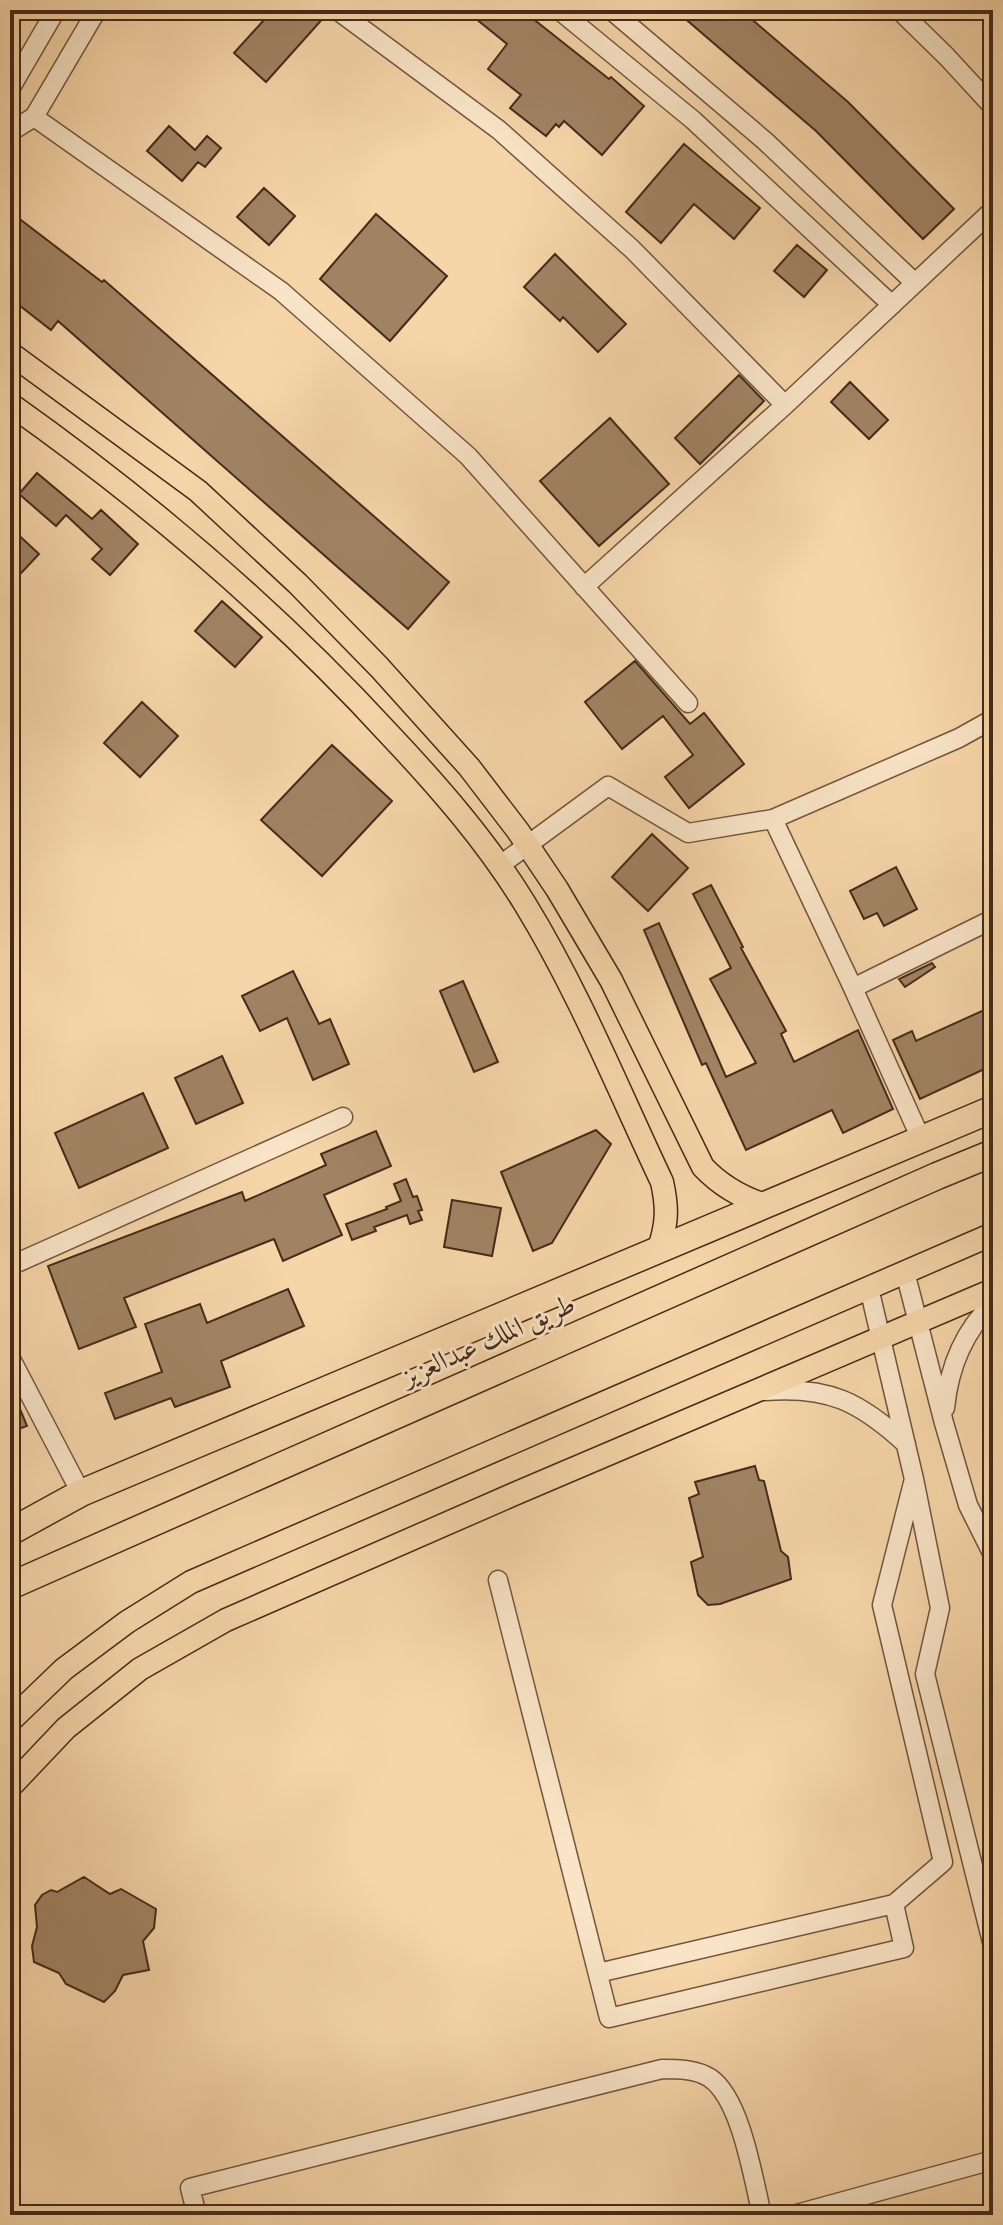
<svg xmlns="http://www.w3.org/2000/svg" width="1003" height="2225" font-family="'EB Garamond',Amiri,serif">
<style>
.building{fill:#a18364;stroke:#452a1a;stroke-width:2}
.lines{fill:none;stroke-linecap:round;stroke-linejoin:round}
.minor-casing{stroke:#71553e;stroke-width:21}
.major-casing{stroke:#452a1a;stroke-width:25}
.highway-casing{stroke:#452a1a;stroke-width:29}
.minor{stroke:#f9e4c7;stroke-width:18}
.major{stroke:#f6d5a9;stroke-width:22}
.highway{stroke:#f6d5a9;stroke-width:26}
.labels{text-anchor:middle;stroke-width:6;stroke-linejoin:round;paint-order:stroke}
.street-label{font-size:28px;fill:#452a1a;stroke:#f9e4c7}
</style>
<rect width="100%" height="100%" fill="#f6d5a9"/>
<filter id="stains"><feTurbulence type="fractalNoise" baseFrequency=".0025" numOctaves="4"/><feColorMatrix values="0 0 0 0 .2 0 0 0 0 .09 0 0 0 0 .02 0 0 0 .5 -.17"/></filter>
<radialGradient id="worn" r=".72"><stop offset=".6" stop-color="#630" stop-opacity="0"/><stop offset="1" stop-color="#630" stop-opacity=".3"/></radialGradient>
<!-- building -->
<path class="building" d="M273 10H325L326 15 266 82 234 53Z
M465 10H522L609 79 611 77 644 106 602 155 564 121 559 127 556 124 546 136 510 108 521 95 488 69 507 44Z
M675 10H741L848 102 954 209 923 239 816 131Z
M169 126 195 150 207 136 221 148 205 167 198 162 182 181 147 151Z
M684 144 760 208 734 239 694 204 661 243 626 212Z
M264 188 295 216 269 245 237 217Z
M376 214 447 276 390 341 320 279Z
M21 220 102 282 104 280 449 582 408 629 58 321 51 330 10 298V235Z
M797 245 827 270 804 297 774 271Z
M555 254 626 324 598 352 563 317 560 321 524 287Z
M739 375 764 401 700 464 675 438Z
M850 382 888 420 869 439 831 402Z
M610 418 669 484 599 546 540 481Z
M37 473 92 519 101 510 138 544 110 575 92 559 102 549 66 515 56 526 19 494Z
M10 527 39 554 10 585Z
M222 601 262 637 235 667 195 631Z
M635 661 690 724 704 713 744 764 689 808 665 777 693 755 663 716 622 749 585 702Z
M142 702 178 736 140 777 104 743Z
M332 745 392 801 322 876 261 820Z
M652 834 688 868 648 911 612 877Z
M896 867 917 909 884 926 877 913 864 919 850 891Z
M711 885 743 947 741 948 786 1031 781 1034 794 1062 858 1030 893 1109 843 1133 832 1110 746 1150 706 1063 702 1065 644 930 659 923 726 1077 756 1063 710 979 731 968 693 894Z
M932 963 935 967 905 987 899 979Z
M293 971 319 1024 330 1019 349 1064 313 1080 287 1018 260 1031 242 996Z
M463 981 498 1062 474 1072 440 991Z
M993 1006V1065L920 1099 893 1040 912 1031 916 1041Z
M222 1056 243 1103 196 1124 175 1078Z
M143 1093 168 1148 79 1188 55 1133Z
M596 1130 611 1144 552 1243 533 1251 501 1172Z
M376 1131 391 1166 324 1195 342 1235 283 1261 274 1239 124 1298 136 1327 79 1349 48 1266 242 1192 245 1201 326 1165 321 1154Z
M406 1179 413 1197 417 1196 422 1210 418 1211 422 1220 410 1224 407 1215 374 1227 376 1231 352 1240 346 1224 387 1209 386 1207 401 1201 394 1184Z
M452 1200 501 1208 492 1256 444 1247Z
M288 1289 304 1326 221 1361 230 1387 175 1407 171 1398 115 1419 105 1393 162 1372 145 1324 200 1304 207 1323Z
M10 1385 27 1426 10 1432Z
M755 1466 759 1480 764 1481 781 1551 788 1557 791 1579 720 1604 708 1605 698 1595 691 1562 703 1557 689 1498 699 1494 695 1482Z
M84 1877 110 1894 121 1889 156 1909 154 1928 143 1941 149 1970 123 1975 115 1991 104 2002 66 1984 59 1973 34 1962 32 1946 37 1927 35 1905 42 1895 51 1890 57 1892Z"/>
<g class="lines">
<defs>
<path id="minor" d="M337 10 499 130 632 249 785 405
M559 10 693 120 892 305
M611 10 765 141 915 283
M899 10 947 57 993 107
M10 89 56 10
M34 117 281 291 468 456 688 703
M10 132 34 117 97 10
M584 587 785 405 993 210
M773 819 959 738 993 719
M499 866 608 786 688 833 773 819 853 988 921 1139
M853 988 993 919
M10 1266 343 1117
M905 1272 944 1423 968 1505 993 1555
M869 1288 914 1479 940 1608 925 1674 993 1946
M10 1357 81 1493
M765 1391C829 1386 860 1402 906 1444
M945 1408C949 1368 964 1331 993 1303
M498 1580 609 2018 904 1948 894 1904 943 1862 882 1605 914 1479
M598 1973 894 1904
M197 2215 190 2188 662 2069C678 2069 696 2069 710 2078 741 2099 753 2178 762 2215
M793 2215 993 2160"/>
<path id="major" d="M10 353 198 491 298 584 379 667 469 767 518 831 557 889 611 980 703 1167C721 1186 740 1197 765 1205
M10 404C147 501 275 610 389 734 439 787 487 842 525 904 579 992 618 1089 662 1182 668 1209 667 1223 659 1249
M10 1721 64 1669 127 1622 191 1582 993 1234
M10 1787 66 1728 140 1669 226 1620 512 1495 993 1290"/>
<path id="highway" d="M10 1532 81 1493 993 1109
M10 1586 937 1176 993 1153"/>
</defs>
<!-- minor casing -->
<use href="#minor" class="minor-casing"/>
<!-- major casing -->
<use href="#major" class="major-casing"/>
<!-- highway casing -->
<use href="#highway" class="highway-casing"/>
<!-- minor -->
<use href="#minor" class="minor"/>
<!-- major -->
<use href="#major" class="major"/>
<!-- highway -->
<use href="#highway" class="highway"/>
</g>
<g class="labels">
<!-- street labels -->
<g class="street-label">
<text transform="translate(488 1339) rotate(-24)" y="10">طريق الملك عبدالعزيز</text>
</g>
</g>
<!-- margin -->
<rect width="1003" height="2225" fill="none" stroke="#f6d5a9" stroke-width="40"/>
<rect x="12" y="12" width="979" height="2201" fill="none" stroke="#452a1a" stroke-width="4"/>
<rect x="20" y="20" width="963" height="2185" fill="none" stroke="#452a1a" stroke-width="2"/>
<rect width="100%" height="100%" filter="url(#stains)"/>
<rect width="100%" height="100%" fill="url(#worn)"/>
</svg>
